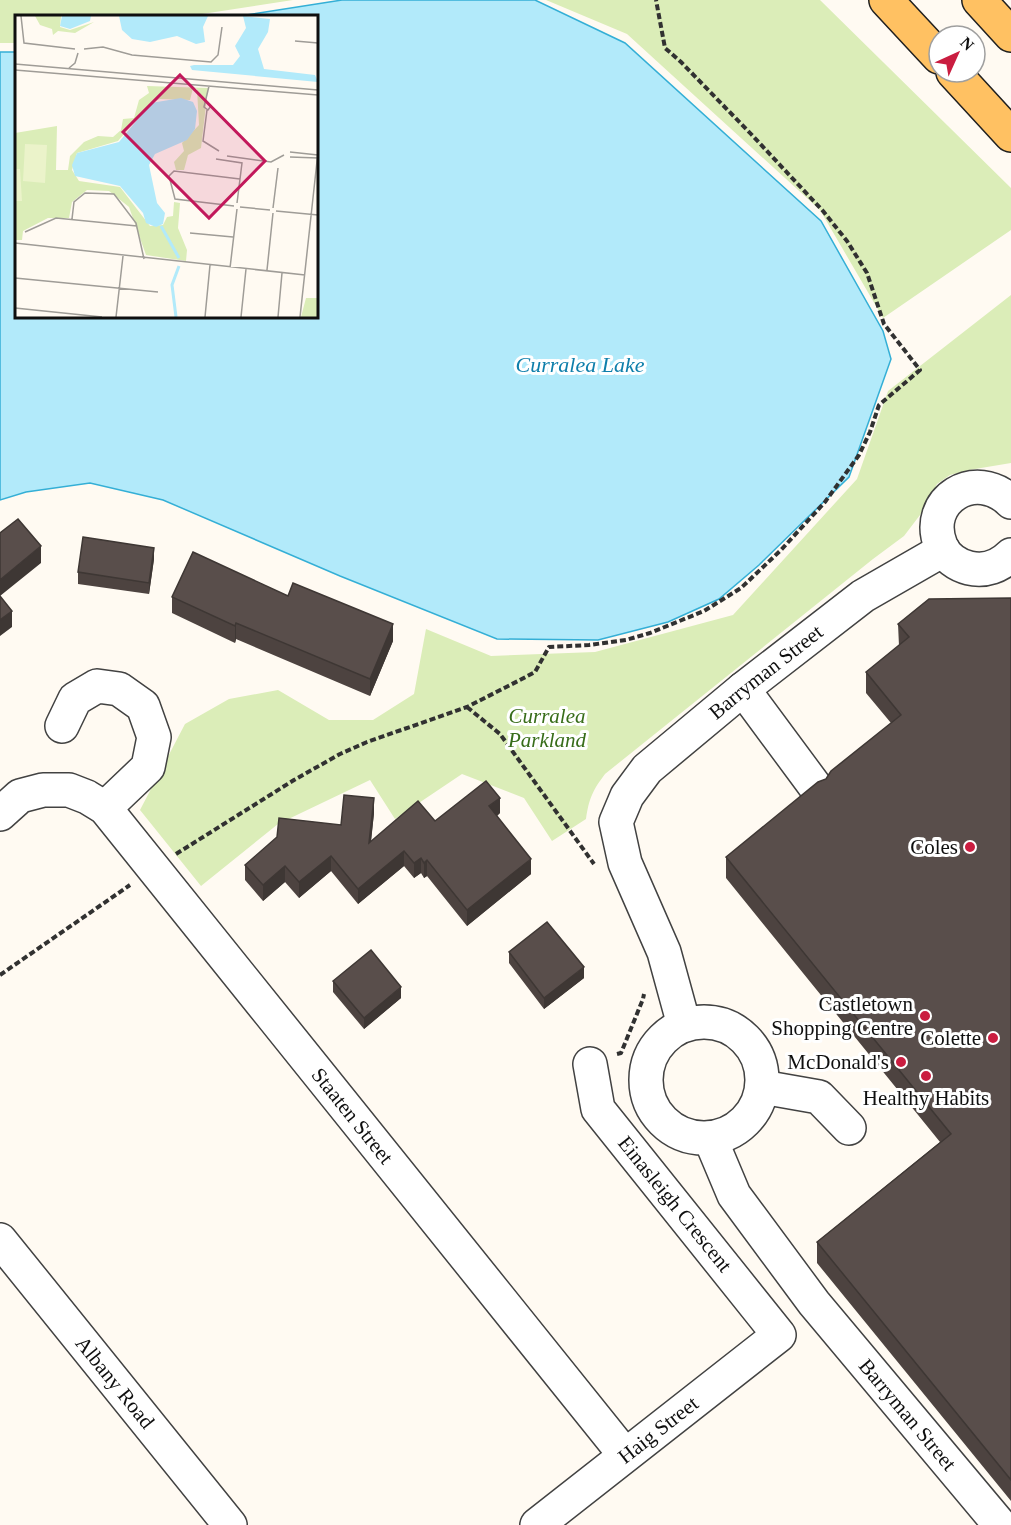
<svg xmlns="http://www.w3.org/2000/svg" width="1011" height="1525" font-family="'Times New Roman',serif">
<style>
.green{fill:#dbedb8}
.water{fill:#b2eafa;stroke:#34afd6;stroke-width:1.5}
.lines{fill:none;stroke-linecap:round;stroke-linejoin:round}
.minor-casing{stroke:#424242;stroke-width:36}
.major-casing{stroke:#202020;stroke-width:36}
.path{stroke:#313131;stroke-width:4;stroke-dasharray:6 3;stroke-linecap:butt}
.minor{stroke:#fff;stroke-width:33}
.major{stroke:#ffc162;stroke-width:33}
.wall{fill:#4d4340}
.shaded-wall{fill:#3e3734}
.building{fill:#594e4b;stroke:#3e3734;stroke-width:1.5}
.poi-dot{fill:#ca1d40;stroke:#fff;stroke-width:2}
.labels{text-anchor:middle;stroke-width:6;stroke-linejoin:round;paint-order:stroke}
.street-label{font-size:21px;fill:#0f0f0f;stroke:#fff}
.park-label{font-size:21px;font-style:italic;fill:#386d1a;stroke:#fff}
.poi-label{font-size:21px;fill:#0f0f0f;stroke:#fff;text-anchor:end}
.water-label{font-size:22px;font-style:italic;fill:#0f7fab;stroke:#fff}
.inset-river{fill:none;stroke:#b2eafa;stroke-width:3}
.inset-road{fill:none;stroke:#9f9c97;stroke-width:1.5}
.view{fill:#c2185b;fill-opacity:0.15;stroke:#c2185b;stroke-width:3}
.inset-edge{fill:none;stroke:#0f0f0f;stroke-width:3}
</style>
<rect width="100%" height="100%" fill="#fffaf2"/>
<!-- green -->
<path class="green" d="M0 0H293L189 16H16V43H0Z
M546 0H820L1011 188V230L883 318 820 210 627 34Z
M1011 295V463L969 470 950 475 937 484 920 515 904 536 873 559 605 774C593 790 589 798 586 819L552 841 524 798 462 774 395 819 370 780 278 824 201 886 140 810 185 724 229 699 278 690 329 720H373L414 694 426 629 491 656 595 652 733 615 857 479 888 391Z"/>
<!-- water -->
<path class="water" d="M342 0H535L625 43 821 221 883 331 891 359 849 477 759 565 719 599 668 622 598 640 497 639 340 576 163 500 90 483 26 492 0 500V52H16V316H316V16H240Z"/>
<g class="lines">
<defs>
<g id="minor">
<path d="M1011 502C976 467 922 500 941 546 946 557 957 565 969 568 985 572 1000 566 1011 555"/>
<path d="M743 689 814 785"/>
<path d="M62 726 75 699 97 686 119 689 143 706 154 737 148 767 105 808"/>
<path id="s1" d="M0 814 20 796 43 790H69L87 797 105 808 625 1455"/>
<circle cx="704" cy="1080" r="58"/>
<path id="s2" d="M684 1025 664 952 625 863 616 822 627 796 647 769 743 689 863 596 943 550"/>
<path d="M762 1087 819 1097 849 1128"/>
<path id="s3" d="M710 1138 734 1195 814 1303 1000 1525"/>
<path id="s4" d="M0 1240 230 1525"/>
<path id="s5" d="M537 1525 779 1335 598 1109 590 1064"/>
</g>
<path id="major" d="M886 0 939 57
M979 0 1011 35
M953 72 1011 135"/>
</defs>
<!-- minor casing -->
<use href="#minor" class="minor-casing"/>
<!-- major casing -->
<use href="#major" class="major-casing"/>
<!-- path -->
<path class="path" d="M467 707 500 734 594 864
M176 854 294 780 340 754 367 742 467 707 518 681 535 672 549 647 589 645 626 640 650 633 704 611 741 588 781 550 825 502 859 455 870 432 879 405 920 370 884 324 867 273 847 241 823 211 751 134 681 62 665 48 656 0
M0 975 130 885
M617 1054 621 1053 643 999 644 994"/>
<!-- minor -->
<use href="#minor" class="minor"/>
<!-- major -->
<use href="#major" class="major"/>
</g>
<!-- wall -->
<path class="wall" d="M154 559 149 594 78 584V572Z
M288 596 393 641 370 696 236 639 235 643 172 613V597Z
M1011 598V1501L817 1263V1242L940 1142 726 878V857L826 779 891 723 866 693V672L899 646 898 624Z
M374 813 371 842 435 821 500 813 497 816 531 874 467 926 427 876 424 878 421 873 414 878 404 866 358 904 331 871 299 898 285 882 263 901 245 880V865Z
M509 952 584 978 544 1009 509 963Z
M333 981 401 998 364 1029 333 992Z"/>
<!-- shaded-wall -->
<path class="shaded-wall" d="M41 546V563L0 596V580Z
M154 548V559L149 594V583Z
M12 611V627L0 636V620Z
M236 623V639L235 643V626Z
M393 624V641L370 696V679Z
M374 798V813L369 858V843Z
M500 798V813L489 822V806Z
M404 851V866L358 904V889Z
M331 856V871L299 898V882Z
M421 858V873L414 878V863Z
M531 859V874L467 926V910Z
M427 860V876L424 878V863Z
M285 866V882L263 901V885Z
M584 967V978L544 1009V998Z
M401 987V998L364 1029V1018Z"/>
<!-- building -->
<path class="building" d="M18 519 41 546 0 580V533Z
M83 537 154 548 149 583 78 572Z
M193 552 288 596 293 583 393 624 370 679 236 623 235 626 172 597Z
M0 596 12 611 0 620Z
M1011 598V1480L817 1242 951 1134 726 857 818 782 826 779 831 771 901 715 866 672 909 637 898 624 929 599Z
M486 781 500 798 489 806 531 859 467 910 427 860 424 863 421 858 414 863 404 851 358 889 331 856 299 882 285 866 263 885 245 865 277 837 279 818 341 825 344 795 374 798 369 843 418 801 435 821Z
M547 922 584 967 544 998 509 952Z
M371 950 401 987 364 1018 333 981Z"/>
<!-- markers -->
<g class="poi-dot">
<circle cx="970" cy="847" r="6"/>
<circle cx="925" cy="1016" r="6"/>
<circle cx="993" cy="1038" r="6"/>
<circle cx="901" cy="1062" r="6"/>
<circle cx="926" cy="1076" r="6"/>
</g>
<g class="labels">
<!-- street labels -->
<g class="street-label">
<text dy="7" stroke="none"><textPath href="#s2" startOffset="430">Barryman Street</textPath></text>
<text dy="7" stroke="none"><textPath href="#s1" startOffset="512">Staaten Street</textPath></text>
<text transform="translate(675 1204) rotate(51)" y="7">Einasleigh Crescent</text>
<text dy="7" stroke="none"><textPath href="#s4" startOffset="183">Albany Road</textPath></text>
<text dy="7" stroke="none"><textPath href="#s3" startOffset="342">Barryman Street</textPath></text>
<text dy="7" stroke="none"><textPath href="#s5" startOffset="154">Haig Street</textPath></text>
</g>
<!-- park labels -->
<g class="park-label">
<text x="547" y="723">Curralea<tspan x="547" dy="24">Parkland</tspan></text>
</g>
<!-- poi labels -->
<g class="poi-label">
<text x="958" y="854">Coles</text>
<text x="913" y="1011">Castletown<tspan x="913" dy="24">Shopping Centre</tspan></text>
<text x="981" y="1045">Colette</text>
<text x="889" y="1069">McDonald's</text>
<text x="926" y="1105" text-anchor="middle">Healthy Habits</text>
</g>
<!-- water labels -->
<g class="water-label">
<text x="580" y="372">Curralea Lake</text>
</g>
</g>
<!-- overview -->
<g transform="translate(15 15)">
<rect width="303" height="303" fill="#fffaf2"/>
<path d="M20 1H46L45 12 55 15 79 7 60 18 43 16 38 20 37 14 25 10ZM132 71 193 73 186 133 173 140 169 155H161L159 147 169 136 167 128 184 110 182 74 178 73 175 85 145 84 135 88 103 126 62 138 57 155 64 166 105 172 135 211 148 210 152 202 158 201 159 187 165 188 163 213 172 235 171 246 131 240 114 192 94 176 72 175 57 187 54 203H33L8 216 7 225H0V118L42 111 41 155H53L55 141 69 127 83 121 98 122 106 115 108 104 119 103 124 85 134 78ZM291 283H303V302H286Z" fill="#dbedb8"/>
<path d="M10 129 32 130 30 168 8 166ZM0 154H5L7 186H0Z" fill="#ebf3ca"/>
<path d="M47 1H76L75 6 55 14 45 11ZM104 1H193L188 12 190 27 181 29 162 21 135 27 117 24 107 15ZM228 1 255 4 253 17 243 34 249 54 300 60 303 67 177 55 175 51 179 50H218L225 41 220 31 231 13ZM166 83 178 87 182 96 180 114 172 125 140 139 134 150 142 188 150 198 148 209 141 212 131 208 128 198 105 171 60 161 57 150 62 138 104 127 136 88Z" fill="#b2eafa"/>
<path class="inset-river" d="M146 211 164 243M161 302 157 270 164 251"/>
<path class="inset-road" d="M6 1 9 28 60 34M280 26 303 28M69 34 88 32 117 40 196 47 203 40 207 12M0 49 303 75M54 53 60 48 63 38M0 55 303 80M192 88 196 91 193 95 189 92 194 71M192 95 188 126 204 136M275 137 303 140M212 141 256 147 269 140M275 142 303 143M201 144 227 148 222 188M219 191 160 184 154 161 159 156 225 164M225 192 255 195M258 193 263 153M261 196 303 200M57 204 59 187 70 178 99 179 121 208 129 244M10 217 41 203 122 211M175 218 218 222M0 228 290 260M215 253 222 194M252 255 258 198M0 263 143 277M0 293 87 302M101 302 108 241M190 302 195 250M226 302 231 254M263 302 267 258M285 302 303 137"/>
<path class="view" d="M165 60 250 146 194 203 108 117Z"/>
<rect width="303" height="303" class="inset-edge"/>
</g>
<!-- north arrow -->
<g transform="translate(957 54) rotate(45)"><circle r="28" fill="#ffffff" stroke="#9f9f9f" stroke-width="1.5"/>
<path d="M0-4.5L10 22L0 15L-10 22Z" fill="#ca1d40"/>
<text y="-9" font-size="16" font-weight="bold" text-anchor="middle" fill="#0f0f0f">N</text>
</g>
</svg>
